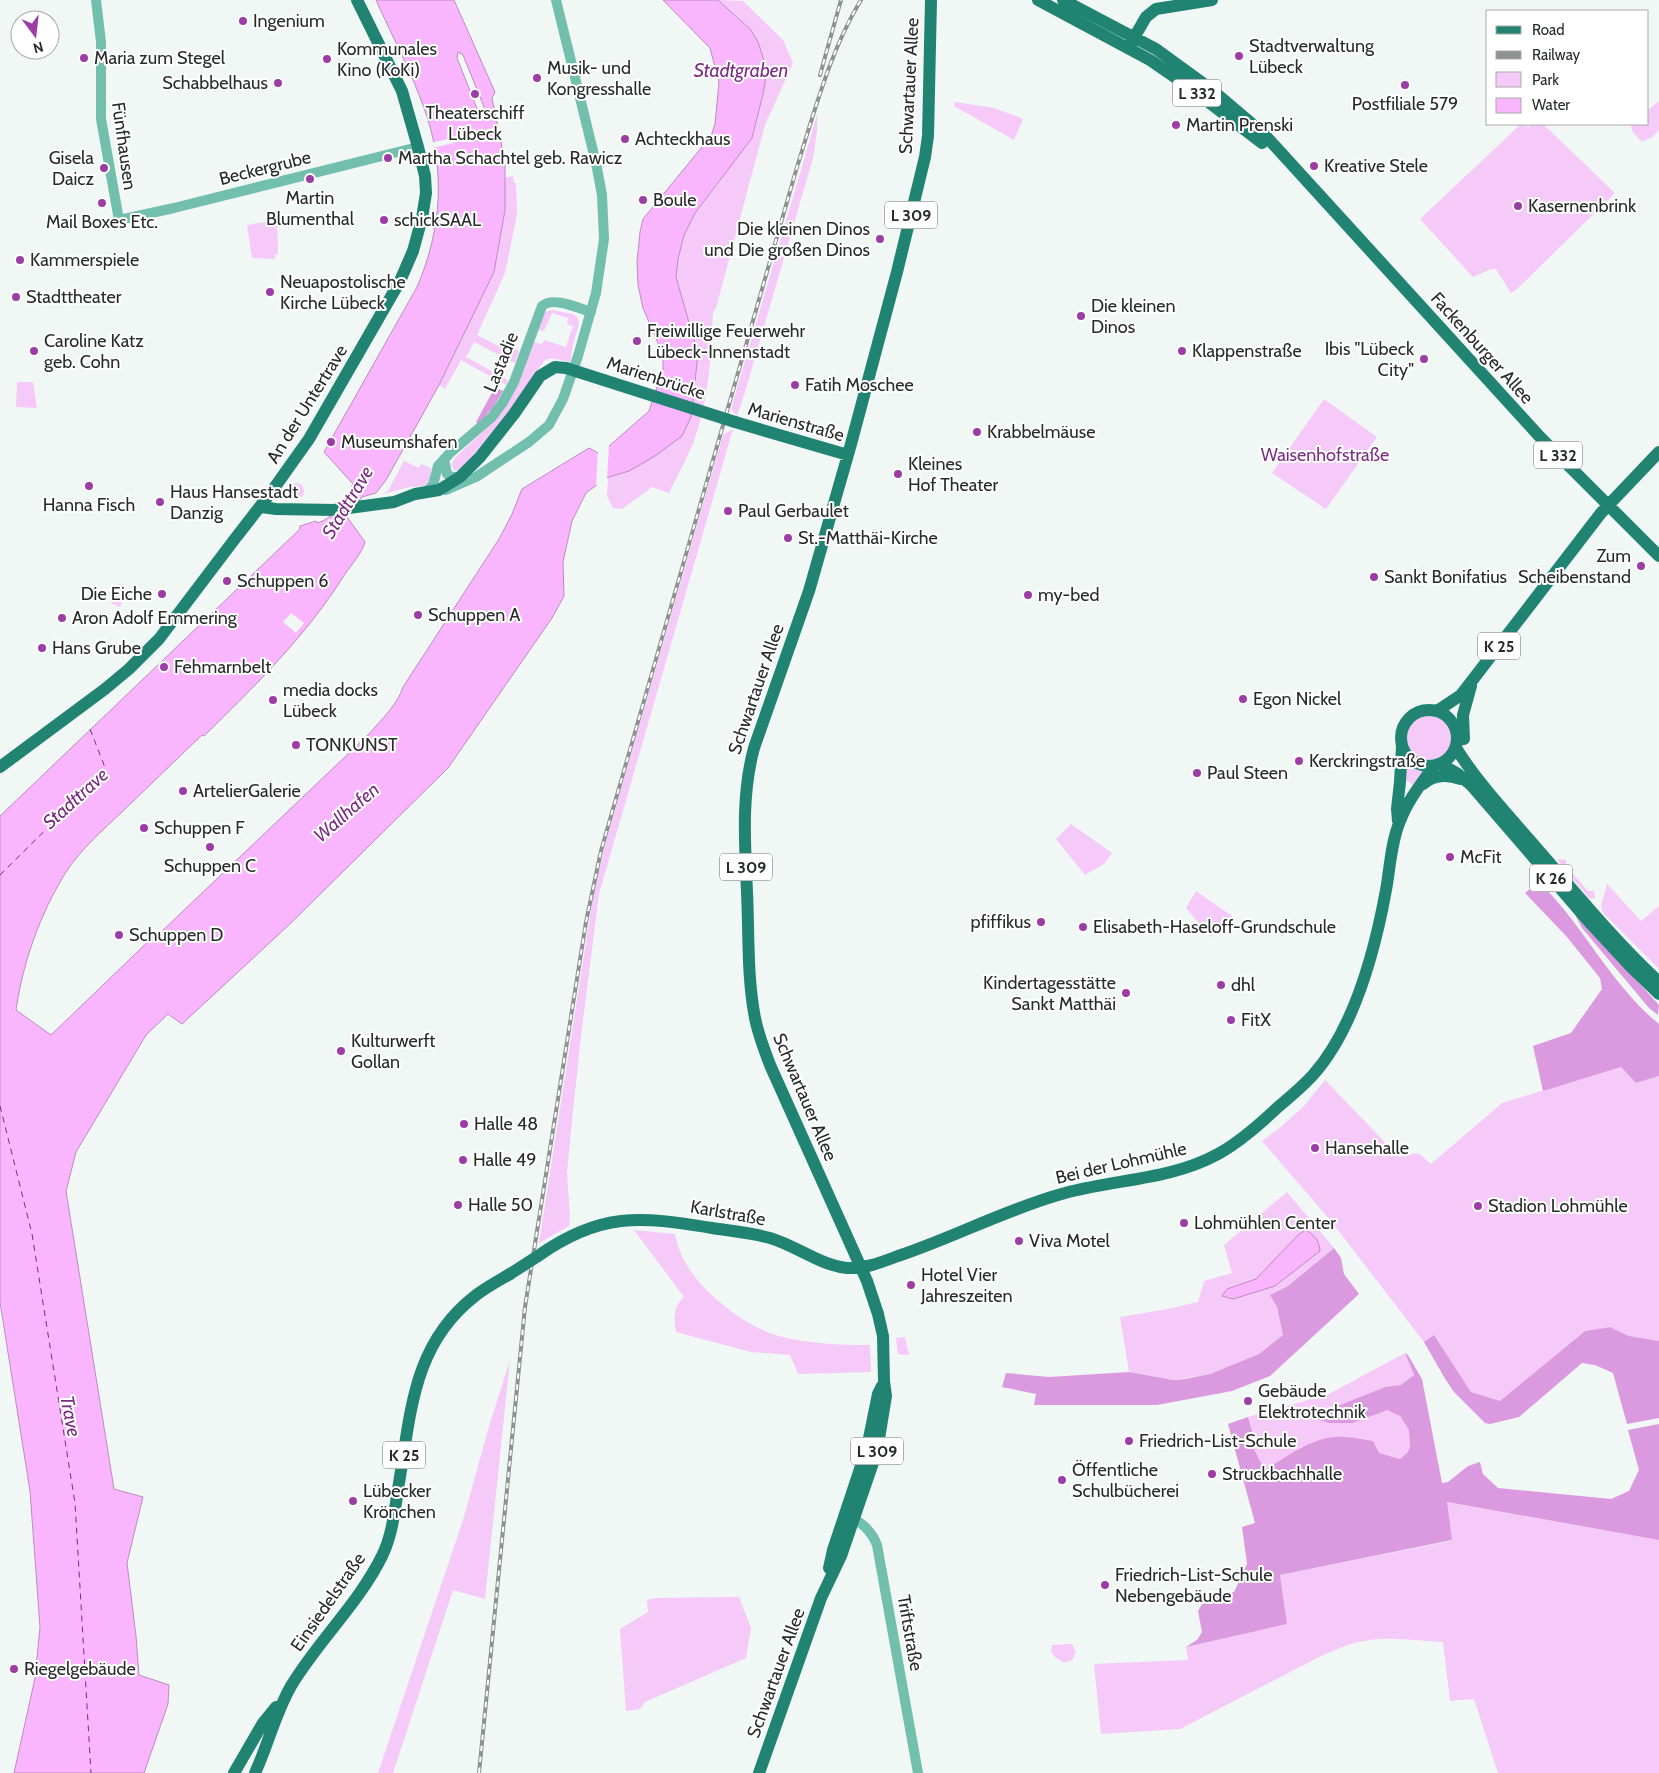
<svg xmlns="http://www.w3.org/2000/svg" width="1659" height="1773" font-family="Cabin,sans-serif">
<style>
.green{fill:#f5c9f8;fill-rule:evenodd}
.forest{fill:#db99e0}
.water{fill:#f9b6fe;stroke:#bb8cbf;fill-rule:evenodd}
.pier{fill:#f1f7f5}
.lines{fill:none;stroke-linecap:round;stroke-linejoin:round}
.ferry{stroke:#792c80;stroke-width:1;stroke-dasharray:6 5;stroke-linecap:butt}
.minor{stroke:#72bfae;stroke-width:10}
.major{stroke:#218472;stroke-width:12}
.rail-casing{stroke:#8d9190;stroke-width:4}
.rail{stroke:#fff;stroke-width:2;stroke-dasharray:5.5;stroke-linecap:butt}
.major-bridge{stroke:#218472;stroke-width:12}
.poi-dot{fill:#9c3da5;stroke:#fff;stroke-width:2}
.labels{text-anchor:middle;stroke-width:4;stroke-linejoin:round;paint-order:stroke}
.shield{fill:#fff;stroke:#696b6b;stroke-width:1}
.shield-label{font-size:16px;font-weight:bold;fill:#292b2b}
.poi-label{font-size:18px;fill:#292b2b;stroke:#fff;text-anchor:start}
.street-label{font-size:18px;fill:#292b2b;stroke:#fff}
.park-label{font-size:18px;fill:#7a2d81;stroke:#fff}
.water-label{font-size:19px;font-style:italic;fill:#792c80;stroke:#fff}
</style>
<rect width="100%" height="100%" fill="#f1f7f5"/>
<!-- green -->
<path class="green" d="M718 0 743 1 783 40 793 63 765 125 716 308 713 312C711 356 709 399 694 441 687 459 677 476 669 493L652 487 622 509 613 508 607 496 608 477 629 471 698 354 676 276 678 259 684 235 695 213 720 181 763 94 767 70 758 42 751 30Z
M1659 101V130L1652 137 1642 142 1632 131 1631 126 1633 124H1648V110Z
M955 102 994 108 1023 119 1014 140 954 106Z
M817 115V131L813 158 745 392 737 416 731 409Z
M1521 124 1529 127 1532 124H1543L1615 193 1516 290 1511 293 1496 269H1491L1473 277 1420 219Z
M513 176 514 183H516L517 214 505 273 477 335 508 351 510 346 519 351 515 363 474 342 466 357 508 380 506 385 461 360 445 389 439 385 463 337 505 210V178Z
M277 220 278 254 275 255V259L252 258 247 225Z
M552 310 573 314 578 318 579 324 573 345 570 362 552 358 545 360 510 410 469 460 460 469 455 471 451 465 455 458 494 421 540 319 545 312ZM552 313 568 318 567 324 573 326 566 347 544 340 542 344 534 342 538 330 544 331Z
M17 382H33L37 408 16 407Z
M1324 399 1377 437 1326 509 1272 473Z
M733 429 599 894 581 1036 573 1111 567 1172 570 1216 569 1226 539 1243 594 891 606 842 723 435Z
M404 461 419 468 421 464 431 468 430 481 424 486 410 487 382 494 388 491Z
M288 491a8 8 0 1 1 16 0a8 8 0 1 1-16 0Z
M119 584 127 588 120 607 111 603Z
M1406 738a23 23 0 1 1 46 0a23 23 0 1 1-46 0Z
M1406 763 1414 768 1425 771 1414 786 1408 781H1404Z
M1071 824 1112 853 1104 864 1085 875 1056 839Z
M1559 859 1566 860V866L1588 891H1594L1595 898 1590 899 1558 861Z
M1607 884 1641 921 1659 906V969L1603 913 1601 906Z
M1196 891 1232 916 1211 937 1186 908Z
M1621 1067 1636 1083 1659 1076V1341L1629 1336 1610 1327 1585 1331 1500 1401 1471 1392 1434 1335 1424 1342 1331 1221 1262 1141 1281 1127 1304 1106 1325 1080 1399 1157 1418 1153 1431 1164 1502 1103Z
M1287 1192 1334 1248 1288 1286 1270 1295 1277 1307 1283 1335 1259 1354 1210 1374 1173 1380 1129 1372 1120 1317 1168 1309 1198 1302 1204 1281 1232 1273 1224 1245Z
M634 1230 675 1234C677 1244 680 1253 685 1262 702 1293 746 1327 779 1336 809 1344 839 1345 870 1345L871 1372 798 1374 790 1355 751 1352 676 1332C674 1318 673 1307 684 1297Z
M905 1337 909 1355 898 1354 896 1338Z
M1405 1353 1414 1375 1401 1385 1385 1387 1311 1417 1353 1423 1387 1409 1400 1416 1409 1430 1410 1447 1407 1453 1400 1459 1379 1453 1354 1438 1345 1437 1302 1447 1267 1469 1261 1463 1253 1447 1254 1438 1248 1417 1329 1394Z
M510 1360 485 1599 453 1590 393 1773H378L463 1520 490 1423Z
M1446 1502 1659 1540V1773H1498L1474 1699 1450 1701 1443 1642C1417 1641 1389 1636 1364 1641 1348 1643 1334 1651 1319 1657L1180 1729 1101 1734 1094 1664 1188 1660 1186 1647 1287 1624 1280 1575 1451 1541Z
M739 1597 751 1628 746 1658 645 1702 640 1709 626 1711 620 1629 648 1612 647 1600 655 1598Z
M1072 1644 1076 1653 1072 1660 1064 1663 1055 1657 1051 1652 1052 1645Z"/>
<!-- forest -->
<path class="forest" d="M495 387 503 391 494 406 478 425 476 422Z
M1533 875C1544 887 1556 899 1566 912 1596 950 1621 993 1659 1024V1076L1636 1083 1621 1067 1543 1091 1533 1046 1571 1033 1602 989 1600 978 1567 937 1525 893 1531 888Z
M1572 909 1659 1005 1658 1015 1649 1008 1582 928Z
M1334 1248 1341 1258 1344 1274 1359 1294 1270 1376 1232 1391 1157 1405H1034L1036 1394 1002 1387 1006 1373 1049 1377 1129 1372 1173 1380 1185 1379 1210 1374 1259 1354 1283 1335 1277 1307 1270 1295 1288 1286Z
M1610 1327 1629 1336 1659 1341V1418L1627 1424 1613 1373 1595 1365 1582 1363 1519 1417 1490 1424 1485 1423 1454 1392 1444 1377 1424 1342 1434 1335 1471 1392 1500 1401 1585 1331Z
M1405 1353 1408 1355 1422 1379 1442 1483 1448 1482 1468 1466 1480 1462 1483 1474 1498 1488 1611 1499 1629 1491 1639 1470 1628 1430 1659 1424V1540L1447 1502 1452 1540 1280 1575 1287 1624 1186 1647 1197 1640 1202 1632 1198 1611 1205 1600 1234 1592 1247 1564 1242 1527 1255 1523 1228 1424 1248 1417 1254 1438 1253 1447 1261 1463 1267 1469C1291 1454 1315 1435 1345 1437 1354 1437 1364 1440 1373 1441L1379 1453 1400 1459 1407 1453 1410 1447 1409 1430 1400 1416 1387 1410 1353 1423H1329L1310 1417 1385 1387 1401 1385 1414 1375Z"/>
<!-- water -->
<path class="water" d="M376 0H454L495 92 492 98 505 162V210L494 272 439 385 386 480 376 493 362 497 347 517 365 542C362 553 352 564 345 574 307 635 255 686 204 736L202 735C176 760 149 786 123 811 103 830 81 849 66 872 40 914 23 962 16 1010L51 1035 158 932 160 933 369 734C381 720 398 704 403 687L499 539 512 514 522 489 589 448 600 454 649 411 663 369V355L643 308 638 285 637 262 640 232 643 219 711 136 715 124 719 82 710 48 663 0H718L751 30 758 42 767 70 763 94 752 138 695 213 684 235 678 259 676 277 698 354 691 417 682 436 655 456 629 471 606 478 586 493 572 521 563 562 564 596 552 618 448 768 292 922 182 1024 168 1014 146 1035 76 1152 66 1191 114 1489 143 1497 127 1563 136 1636 139 1675 169 1685 168 1704 144 1773H14L35 1678 40 1627 30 1491 0 1302V816L300 529V526L316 521 317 523C335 518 344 500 353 484L324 452 417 287C442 229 446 168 424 108 411 71 392 36 376 0ZM458 52 463 55 484 107 483 115 478 111 457 58Z
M1306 1230C1315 1236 1319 1240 1320 1251L1275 1286 1233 1299 1222 1296 1227 1289 1256 1279 1299 1234Z"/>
<!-- pier -->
<path class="pier" d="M501 126 502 131 433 148 431 143Z
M609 444 607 480 600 485H596L598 450 600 451Z
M291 613 304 623 296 633 283 622Z"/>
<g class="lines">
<!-- ferry -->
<path class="ferry" d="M0 875 106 770 90 729
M0 1106 32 1234 75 1503 91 1773"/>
<!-- minor -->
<path class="minor" d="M96 0 101 42V119L119 220 174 208 418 147
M444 459 447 474 452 477H460
M446 490 476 477 529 442 549 425 563 399 578 356 596 293 604 239 602 195 596 163 556 0
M425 493 433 485 438 466 450 453 492 417 503 402 514 382 542 306C553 296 578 308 591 312
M848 1515C862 1523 871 1530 877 1545L918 1773"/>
<!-- major -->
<path class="major" d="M1038 0 1150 60 1185 84 1262 143
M1063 0 1156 49 1211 89 1264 134 1540 437 1659 556
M1131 43 1146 17 1156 9 1212 0
M735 422 848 455
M261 507 276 509 334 510 394 502 415 494 439 490 460 477 480 457 514 414 540 376 555 367 566 368
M1401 738a28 28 0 1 1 56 0a28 28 0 1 1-56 0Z
M1437 711 1461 695 1601 513 1659 452
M1464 739 1463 715 1471 686
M1456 748C1479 785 1511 818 1540 852 1578 896 1616 942 1659 982
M1441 764 1458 774 1472 786 1591 924 1631 967 1659 994
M0 767 105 689 129 669 159 639 234 540 272 491 309 439 400 281 413 251 422 218 426 193 425 176 418 147 402 91 357 0
M1423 784C1433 775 1447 774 1460 779
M1398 821 1397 809 1400 782 1402 746
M538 1256C600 1212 640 1216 712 1228 731 1231 752 1233 770 1238 797 1246 819 1265 847 1268 865 1269 882 1262 898 1256 952 1238 1003 1211 1058 1195 1111 1179 1169 1181 1218 1154 1240 1142 1259 1125 1278 1107 1290 1097 1302 1087 1313 1075 1354 1029 1375 950 1386 890 1390 868 1391 842 1400 821 1408 800 1421 784 1434 766
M829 1568 833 1550 867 1448 878 1394 882 1386
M234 1773 263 1723 276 1707
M255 1773C268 1745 275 1714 291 1686 318 1641 359 1603 382 1556 393 1534 395 1507 399 1483 411 1412 413 1344 475 1296 485 1288 498 1281 510 1274
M759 1773 821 1598 841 1556 877 1451 886 1396 884 1381 883 1336 878 1314 867 1281 770 1065C764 1049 758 1034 755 1018 747 977 749 934 747 892 745 844 741 796 754 748L809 591 851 444 897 272 925 157 928 136 931 0"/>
<defs>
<path id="rail" d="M820 75 841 0
M479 1773 525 1307 586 922 601 851 797 167C815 110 830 51 861 0"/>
</defs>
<!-- rail casing -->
<use href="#rail" class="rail-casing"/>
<!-- rail -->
<use href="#rail" class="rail"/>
<!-- major-bridge -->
<path class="major-bridge" d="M566 368 735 422
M510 1274 538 1256"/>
</g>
<!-- markers -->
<g class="poi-dot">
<circle cx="243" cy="21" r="5"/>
<circle cx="1239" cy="56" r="5"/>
<circle cx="84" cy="58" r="5"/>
<circle cx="327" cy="59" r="5"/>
<circle cx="537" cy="78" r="5"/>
<circle cx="278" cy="83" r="5"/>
<circle cx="1405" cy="85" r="5"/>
<circle cx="475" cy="94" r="5"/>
<circle cx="1176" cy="125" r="5"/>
<circle cx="625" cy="139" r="5"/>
<circle cx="388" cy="158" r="5"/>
<circle cx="1314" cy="166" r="5"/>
<circle cx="104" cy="168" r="5"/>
<circle cx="310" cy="179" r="5"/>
<circle cx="643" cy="200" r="5"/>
<circle cx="102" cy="203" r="5"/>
<circle cx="1518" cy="206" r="5"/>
<circle cx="384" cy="220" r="5"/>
<circle cx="880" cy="239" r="5"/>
<circle cx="20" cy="260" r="5"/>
<circle cx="270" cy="292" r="5"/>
<circle cx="16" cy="297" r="5"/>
<circle cx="1081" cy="316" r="5"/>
<circle cx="637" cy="341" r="5"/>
<circle cx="34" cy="351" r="5"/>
<circle cx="1182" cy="351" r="5"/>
<circle cx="1424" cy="359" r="5"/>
<circle cx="795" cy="385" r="5"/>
<circle cx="977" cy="432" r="5"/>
<circle cx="331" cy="442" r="5"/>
<circle cx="898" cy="474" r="5"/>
<circle cx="89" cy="486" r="5"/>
<circle cx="160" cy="502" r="5"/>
<circle cx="728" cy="511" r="5"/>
<circle cx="788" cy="538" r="5"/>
<circle cx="1641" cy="566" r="5"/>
<circle cx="1374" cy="577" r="5"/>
<circle cx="227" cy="581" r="5"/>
<circle cx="162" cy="594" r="5"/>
<circle cx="1028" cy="595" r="5"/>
<circle cx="418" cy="615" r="5"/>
<circle cx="62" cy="618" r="5"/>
<circle cx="42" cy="648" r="5"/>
<circle cx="164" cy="667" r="5"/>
<circle cx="1243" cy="699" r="5"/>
<circle cx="273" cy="700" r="5"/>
<circle cx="296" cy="745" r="5"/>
<circle cx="1299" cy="761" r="5"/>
<circle cx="1197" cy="773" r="5"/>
<circle cx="183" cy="791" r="5"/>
<circle cx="144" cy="828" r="5"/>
<circle cx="210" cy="847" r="5"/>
<circle cx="1450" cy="857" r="5"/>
<circle cx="1041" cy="922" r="5"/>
<circle cx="1083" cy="927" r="5"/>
<circle cx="119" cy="935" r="5"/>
<circle cx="1221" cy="985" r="5"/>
<circle cx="1126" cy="993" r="5"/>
<circle cx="1231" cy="1020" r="5"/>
<circle cx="341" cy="1051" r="5"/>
<circle cx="464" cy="1124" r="5"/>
<circle cx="1315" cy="1148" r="5"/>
<circle cx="463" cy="1160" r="5"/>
<circle cx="458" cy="1205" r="5"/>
<circle cx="1478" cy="1206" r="5"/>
<circle cx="1184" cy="1223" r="5"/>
<circle cx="1019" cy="1241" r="5"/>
<circle cx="911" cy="1285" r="5"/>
<circle cx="1248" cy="1401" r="5"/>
<circle cx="1129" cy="1441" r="5"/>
<circle cx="1212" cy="1474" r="5"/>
<circle cx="1062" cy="1480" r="5"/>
<circle cx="353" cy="1501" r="5"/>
<circle cx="1105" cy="1585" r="5"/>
<circle cx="14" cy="1669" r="5"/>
</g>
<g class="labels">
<!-- shield labels -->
<g class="shield">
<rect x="1173" y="79.5" width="48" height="27" rx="4"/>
<rect x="885" y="201.5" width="52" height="27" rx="4"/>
<rect x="1534" y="441.5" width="48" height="27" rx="4"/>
<rect x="1478" y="632.5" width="42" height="27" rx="4"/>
<rect x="720" y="853.5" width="52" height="27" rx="4"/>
<rect x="1530" y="864.5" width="42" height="27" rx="4"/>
<rect x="851" y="1437.5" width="52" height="27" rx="4"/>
<rect x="383" y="1441.5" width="42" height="27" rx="4"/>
</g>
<g class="shield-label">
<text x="1197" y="99">L 332</text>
<text x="911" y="221">L 309</text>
<text x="1558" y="461">L 332</text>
<text x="1499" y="652">K 25</text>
<text x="746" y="873">L 309</text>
<text x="1551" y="884">K 26</text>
<text x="877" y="1457">L 309</text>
<text x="404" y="1461">K 25</text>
</g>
<!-- poi labels -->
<g class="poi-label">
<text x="253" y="27">Ingenium</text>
<text x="1249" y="52">Stadtverwaltung<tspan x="1249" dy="21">Lübeck</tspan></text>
<text x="337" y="55">Kommunales<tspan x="337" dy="21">Kino (KoKi)</tspan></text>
<text x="94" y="64">Maria zum Stegel</text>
<text x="547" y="74">Musik- und<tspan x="547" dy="21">Kongresshalle</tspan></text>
<text x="268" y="89" text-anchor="end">Schabbelhaus</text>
<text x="1405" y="110" text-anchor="middle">Postfiliale 579</text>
<text x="475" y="119" text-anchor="middle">Theaterschiff<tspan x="475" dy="21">Lübeck</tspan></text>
<text x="1186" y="131">Martin Prenski</text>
<text x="635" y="145">Achteckhaus</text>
<text x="94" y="164" text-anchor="end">Gisela<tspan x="94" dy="21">Daicz</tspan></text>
<text x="398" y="164">Martha Schachtel geb. Rawicz</text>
<text x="1324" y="172">Kreative Stele</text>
<text x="310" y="204" text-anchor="middle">Martin<tspan x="310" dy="21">Blumenthal</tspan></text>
<text x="653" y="206">Boule</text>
<text x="1528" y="212">Kasernenbrink</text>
<text x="394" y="226">schickSAAL</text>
<text x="102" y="228" text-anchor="middle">Mail Boxes Etc.</text>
<text x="870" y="235" text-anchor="end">Die kleinen Dinos<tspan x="870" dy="21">und Die großen Dinos</tspan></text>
<text x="30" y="266">Kammerspiele</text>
<text x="280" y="288">Neuapostolische<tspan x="280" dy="21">Kirche Lübeck</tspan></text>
<text x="26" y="303">Stadttheater</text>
<text x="1091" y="312">Die kleinen<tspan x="1091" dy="21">Dinos</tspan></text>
<text x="647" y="337">Freiwillige Feuerwehr<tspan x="647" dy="21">Lübeck-Innenstadt</tspan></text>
<text x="44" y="347">Caroline Katz<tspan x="44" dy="21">geb. Cohn</tspan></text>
<text x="1414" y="355" text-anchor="end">Ibis "Lübeck<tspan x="1414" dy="21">City"</tspan></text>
<text x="1192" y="357">Klappenstraße</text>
<text x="805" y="391">Fatih Moschee</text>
<text x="987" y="438">Krabbelmäuse</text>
<text x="341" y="448">Museumshafen</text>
<text x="908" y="470">Kleines<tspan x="908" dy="21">Hof Theater</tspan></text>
<text x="170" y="498">Haus Hansestadt<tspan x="170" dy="21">Danzig</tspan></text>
<text x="89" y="511" text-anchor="middle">Hanna Fisch</text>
<text x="738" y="517">Paul Gerbaulet</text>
<text x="798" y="544">St.-Matthäi-Kirche</text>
<text x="1631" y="562" text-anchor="end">Zum<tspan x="1631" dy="21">Scheibenstand</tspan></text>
<text x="1384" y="583">Sankt Bonifatius</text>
<text x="237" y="587">Schuppen 6</text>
<text x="152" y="600" text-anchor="end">Die Eiche</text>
<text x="1038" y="601">my-bed</text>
<text x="428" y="621">Schuppen A</text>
<text x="72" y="624">Aron Adolf Emmering</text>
<text x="52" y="654">Hans Grube</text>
<text x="174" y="673">Fehmarnbelt</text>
<text x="283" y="696">media docks<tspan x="283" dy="21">Lübeck</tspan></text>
<text x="1253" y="705">Egon Nickel</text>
<text x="306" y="751">TONKUNST</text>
<text x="1309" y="767">Kerckringstraße</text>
<text x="1207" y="779">Paul Steen</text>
<text x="193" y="797">ArtelierGalerie</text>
<text x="154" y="834">Schuppen F</text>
<text x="1460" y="863">McFit</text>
<text x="210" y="872" text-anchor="middle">Schuppen C</text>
<text x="1031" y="928" text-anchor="end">pfiffikus</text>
<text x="1093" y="933">Elisabeth-Haseloff-Grundschule</text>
<text x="129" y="941">Schuppen D</text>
<text x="1116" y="989" text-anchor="end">Kindertagesstätte<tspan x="1116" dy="21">Sankt Matthäi</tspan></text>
<text x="1231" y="991">dhl</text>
<text x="1241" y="1026">FitX</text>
<text x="351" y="1047">Kulturwerft<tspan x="351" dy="21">Gollan</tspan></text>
<text x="474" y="1130">Halle 48</text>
<text x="1325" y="1154">Hansehalle</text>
<text x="473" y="1166">Halle 49</text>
<text x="468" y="1211">Halle 50</text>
<text x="1488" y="1212">Stadion Lohmühle</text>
<text x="1194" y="1229">Lohmühlen Center</text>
<text x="1029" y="1247">Viva Motel</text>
<text x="921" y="1281">Hotel Vier<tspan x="921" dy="21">Jahreszeiten</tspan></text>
<text x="1258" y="1397">Gebäude<tspan x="1258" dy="21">Elektrotechnik</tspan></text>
<text x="1139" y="1447">Friedrich-List-Schule</text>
<text x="1072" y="1476">Öffentliche<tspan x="1072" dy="21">Schulbücherei</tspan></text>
<text x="1222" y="1480">Struckbachhalle</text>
<text x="363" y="1497">Lübecker<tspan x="363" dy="21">Krönchen</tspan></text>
<text x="1115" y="1581">Friedrich-List-Schule<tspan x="1115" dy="21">Nebengebäude</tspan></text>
<text x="24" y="1675">Riegelgebäude</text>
</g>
<!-- street labels -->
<g class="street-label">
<text transform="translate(909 86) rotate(-87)" y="6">Schwartauer Allee</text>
<text transform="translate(124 146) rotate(82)" y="6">Fünfhausen</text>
<text transform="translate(265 168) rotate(-14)" y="6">Beckergrube</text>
<text transform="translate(1482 348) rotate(48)" y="6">Fackenburger Allee</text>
<text transform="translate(501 362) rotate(-68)" y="6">Lastadie</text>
<text transform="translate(656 378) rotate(18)" y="6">Marienbrücke</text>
<text transform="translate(307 404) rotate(-58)" y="6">An der Untertrave</text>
<text transform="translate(796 422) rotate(16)" y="6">Marienstraße</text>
<text transform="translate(756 689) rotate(-71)" y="6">Schwartauer Allee</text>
<text transform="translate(805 1097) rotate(67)" y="6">Schwartauer Allee</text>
<text transform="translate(1121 1163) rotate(-13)" y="6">Bei der Lohmühle</text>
<text transform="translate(728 1213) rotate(10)" y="6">Karlstraße</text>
<text transform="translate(328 1602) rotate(-55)" y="6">Einsiedelstraße</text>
<text transform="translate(910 1633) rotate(80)" y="6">Triftstraße</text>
<text transform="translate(776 1673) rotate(-70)" y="6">Schwartauer Allee</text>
</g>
<!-- park labels -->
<g class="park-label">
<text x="1325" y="461">Waisenhofstraße</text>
</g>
<!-- water labels -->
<g class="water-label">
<text x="741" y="77">Stadtgraben</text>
<text transform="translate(347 502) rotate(-59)" y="7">Stadttrave</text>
<text transform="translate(75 798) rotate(-42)" y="7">Stadttrave</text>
<text transform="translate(346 812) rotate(-41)" y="7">Wallhafen</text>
<text transform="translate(71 1416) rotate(79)" y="7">Trave</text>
</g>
</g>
<!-- legend -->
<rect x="1486" y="10" width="162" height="115" fill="#ffffff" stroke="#a9aaaa"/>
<rect x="1496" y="26" width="25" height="8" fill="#218472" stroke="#a9aaaa"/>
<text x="1532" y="35" font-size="15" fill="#292b2b">Road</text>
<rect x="1496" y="51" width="25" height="8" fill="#8d9190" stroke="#a9aaaa"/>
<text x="1532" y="60" font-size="15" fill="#292b2b">Railway</text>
<rect x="1496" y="72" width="25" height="15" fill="#f5c9f8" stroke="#a9aaaa"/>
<text x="1532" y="85" font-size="15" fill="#292b2b">Park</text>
<rect x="1496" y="98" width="25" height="15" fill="#f9b6fe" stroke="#a9aaaa"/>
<text x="1532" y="110" font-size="15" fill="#292b2b">Water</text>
<!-- north arrow -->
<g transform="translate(35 35) rotate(165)"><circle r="24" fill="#ffffff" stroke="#a9aaaa"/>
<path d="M0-4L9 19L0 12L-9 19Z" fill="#9c3da5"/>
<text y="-8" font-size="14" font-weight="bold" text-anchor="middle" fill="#292b2b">N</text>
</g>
</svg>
